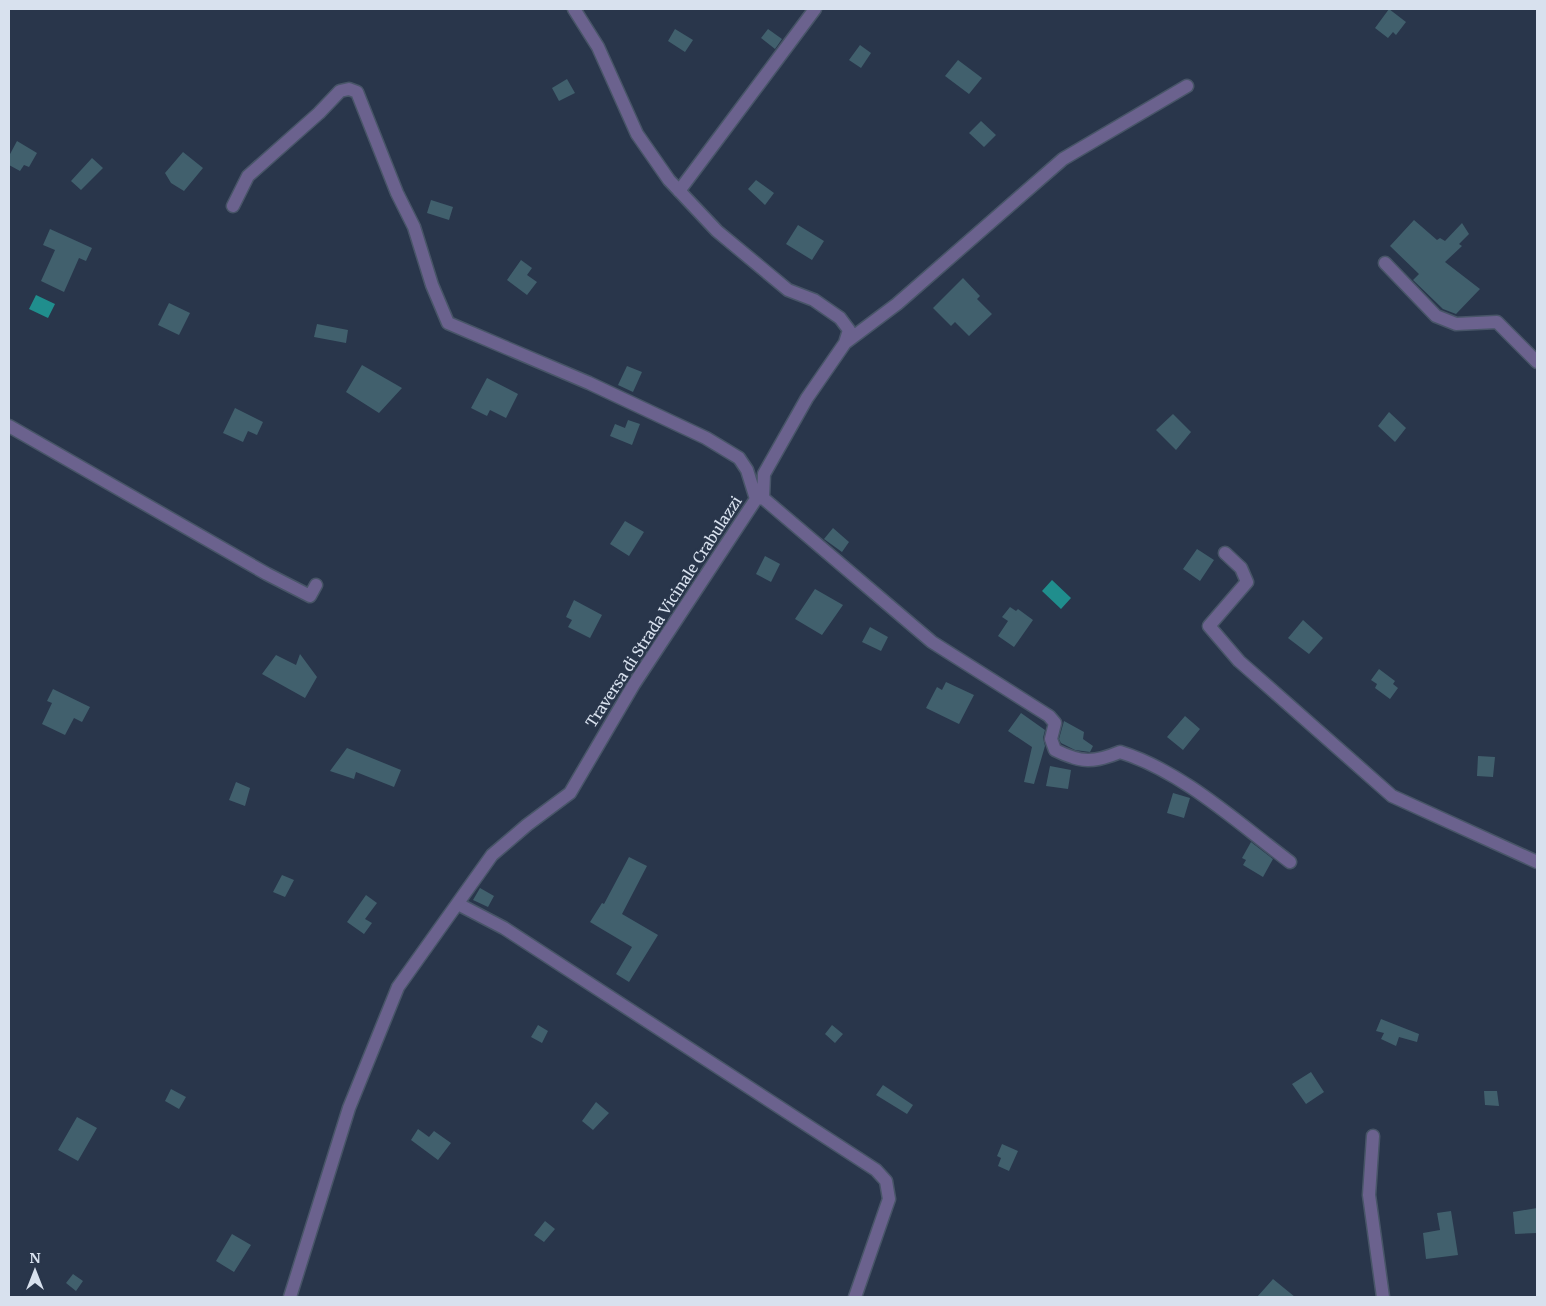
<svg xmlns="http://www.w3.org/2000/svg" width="1546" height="1306" font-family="Merriweather,serif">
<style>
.water{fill:#208e8d}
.building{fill:#41606d}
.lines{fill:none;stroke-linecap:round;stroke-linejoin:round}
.minor-casing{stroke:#485568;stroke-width:15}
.minor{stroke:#6b628e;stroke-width:12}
.labels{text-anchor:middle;stroke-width:5;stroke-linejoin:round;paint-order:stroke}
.street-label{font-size:15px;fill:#d8e1ee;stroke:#29364b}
</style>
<rect width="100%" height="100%" fill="#29364b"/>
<!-- water -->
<path class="water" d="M36 295 55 304 48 318 29 309Z
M1052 580 1071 598 1061 609 1042 591Z"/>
<!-- building -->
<path class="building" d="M1389 9 1406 22 1396 35 1393 32 1388 38 1375 28Z
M675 29 693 40 685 52 668 41Z
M768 29 782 39 775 49 761 38Z
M860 45 871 53 861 68 849 60Z
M958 60 982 78 969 94 945 76Z
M567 79 575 93 559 101 552 88Z
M981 121 996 135 984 147 969 133Z
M17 141 37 153 29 167 24 165 20 171 9 165V156Z
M183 152 203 168 184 191 171 183 165 173Z
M92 158 103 168 81 190 71 181Z
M756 180 774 193 765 205 748 189Z
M431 200 453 207 449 220 427 213Z
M1414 220 1437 240 1440 238 1445 241 1462 223 1469 234 1459 244 1462 246 1445 262 1480 289 1456 314 1443 309 1413 280 1419 274 1390 246Z
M798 225 824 241 812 260 786 244Z
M50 229 92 248 86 261 79 258 64 292 41 281 55 250 43 245Z
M521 260 532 268 527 275 537 282 527 295 507 280Z
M963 278 980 296 977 299 992 314 969 336 955 322 951 326 933 308Z
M169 303 190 313 179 335 158 325Z
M317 324 348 330 346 343 314 337Z
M362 365 402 388 379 413 346 392Z
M627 366 642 372 633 392 618 385Z
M487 378 518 394 506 418 490 410 487 416 471 408Z
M235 408 263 422 257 435 248 431 243 442 223 433Z
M1389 412 1406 428 1395 442 1378 426Z
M1173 414 1191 432 1176 450 1156 430Z
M628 420 640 424 632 445 610 436 615 424 625 428Z
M625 521 644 532 629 556 610 544Z
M833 528 849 542 842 552 824 539Z
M1197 549 1214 560 1200 581 1183 569Z
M765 556 780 564 771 582 756 574Z
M815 589 843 605 822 635 795 619Z
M574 600 602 615 590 638 568 627 572 620 566 617Z
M1010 607 1016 611 1018 609 1033 620 1014 647 998 636 1008 621 1002 617Z
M1303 620 1323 638 1309 654 1288 638Z
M870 627 888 637 881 651 862 642Z
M300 654 317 677 305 698 262 674 276 655 296 665Z
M1379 669 1395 681 1393 684 1398 688 1390 699 1375 688 1377 684 1371 680Z
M946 682 974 695 959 724 926 708 937 687 942 690Z
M53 689 90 707 82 722 74 718 65 735 42 724 52 703 47 701Z
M1021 713 1045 730 1043 738 1045 746 1034 784 1024 782 1032 747 1008 731Z
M1185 716 1200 729 1183 750 1167 737Z
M1064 721 1084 732 1083 739 1093 746 1090 752 1075 750 1061 743 1059 739Z
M347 748 401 770 394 787 356 772 354 779 330 771Z
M1478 756 1495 757 1493 777 1477 776Z
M1050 766 1071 770 1068 789 1046 786Z
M236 782 250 788 245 806 229 800Z
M1173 793 1190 798 1184 818 1167 813Z
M1251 842 1273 859 1263 877 1243 865 1246 860 1242 858Z
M629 857 647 866 622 914 658 935 629 982 616 974 632 947 590 922 602 903 604 904Z
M282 875 294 880 285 897 273 892Z
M480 888 494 896 488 907 473 900Z
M366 895 377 903 365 919 372 923 364 934 347 922Z
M1381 1019 1419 1034 1417 1042 1399 1037 1396 1046 1381 1039 1384 1033 1376 1031Z
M538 1025 548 1031 542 1043 531 1037Z
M832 1025 843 1034 835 1043 825 1034Z
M1311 1072 1324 1092 1306 1104 1292 1084Z
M883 1085 913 1105 907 1114 876 1095Z
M171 1089 186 1097 179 1109 165 1101Z
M1484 1091H1497L1499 1106 1485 1105Z
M596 1102 609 1113 593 1130 582 1121Z
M77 1117 97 1128 78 1161 58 1150Z
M418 1129 429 1137 434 1131 451 1143 438 1160 411 1140Z
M1002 1144 1018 1151 1009 1171 998 1166 1001 1158 997 1156Z
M1537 1208V1233L1515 1234 1513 1212Z
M1451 1211 1458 1255 1426 1259 1423 1233 1440 1230 1437 1213Z
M545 1221 555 1229 544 1242 534 1235Z
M232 1234 251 1245 234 1272 216 1261Z
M73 1274 83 1281 76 1291 66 1283Z
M1273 1279 1295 1297H1257Z"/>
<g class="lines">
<defs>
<path id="minor" d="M574 9 598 47 637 134 669 180 717 231 788 290 814 300 840 318 849 330 845 343 807 398 764 474 763 498
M679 191 815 9
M233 206 248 176 319 113 340 91 349 89 357 92 397 193 414 227 432 285 448 323 589 383 706 438 739 458 747 470 756 499
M1385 263 1436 316 1456 324 1497 322 1537 362
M845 343 897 304 1063 159 1187 86
M9 426 267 574 310 596 316 585
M1225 553 1241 568 1247 582 1209 626 1239 661 1392 796 1537 862
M458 904 504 928 876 1170 886 1181 889 1199 855 1297
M1373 1136 1369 1195 1383 1297
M290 1297 349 1108 398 987 492 855 527 825 570 793 634 684 756 499 763 498 932 642 1049 716 1055 723 1051 739 1055 750C1081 763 1094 763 1120 752 1182 771 1238 823 1290 862"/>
</defs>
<!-- minor casing -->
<use href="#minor" class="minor-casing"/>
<!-- minor -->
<use href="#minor" class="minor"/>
</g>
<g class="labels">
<!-- street labels -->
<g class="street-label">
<text transform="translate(664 612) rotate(-57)" y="5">Traversa di Strada Vicinale Crabulazzi</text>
</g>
</g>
<!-- border -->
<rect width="1546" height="1306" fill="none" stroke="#d8e1ee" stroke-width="20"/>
<!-- north arrow -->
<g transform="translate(35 1271)" stroke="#29364b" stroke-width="4" paint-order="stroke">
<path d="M0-4L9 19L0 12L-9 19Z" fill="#d8e1ee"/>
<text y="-8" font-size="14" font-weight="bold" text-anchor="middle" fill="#d8e1ee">N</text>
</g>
</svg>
